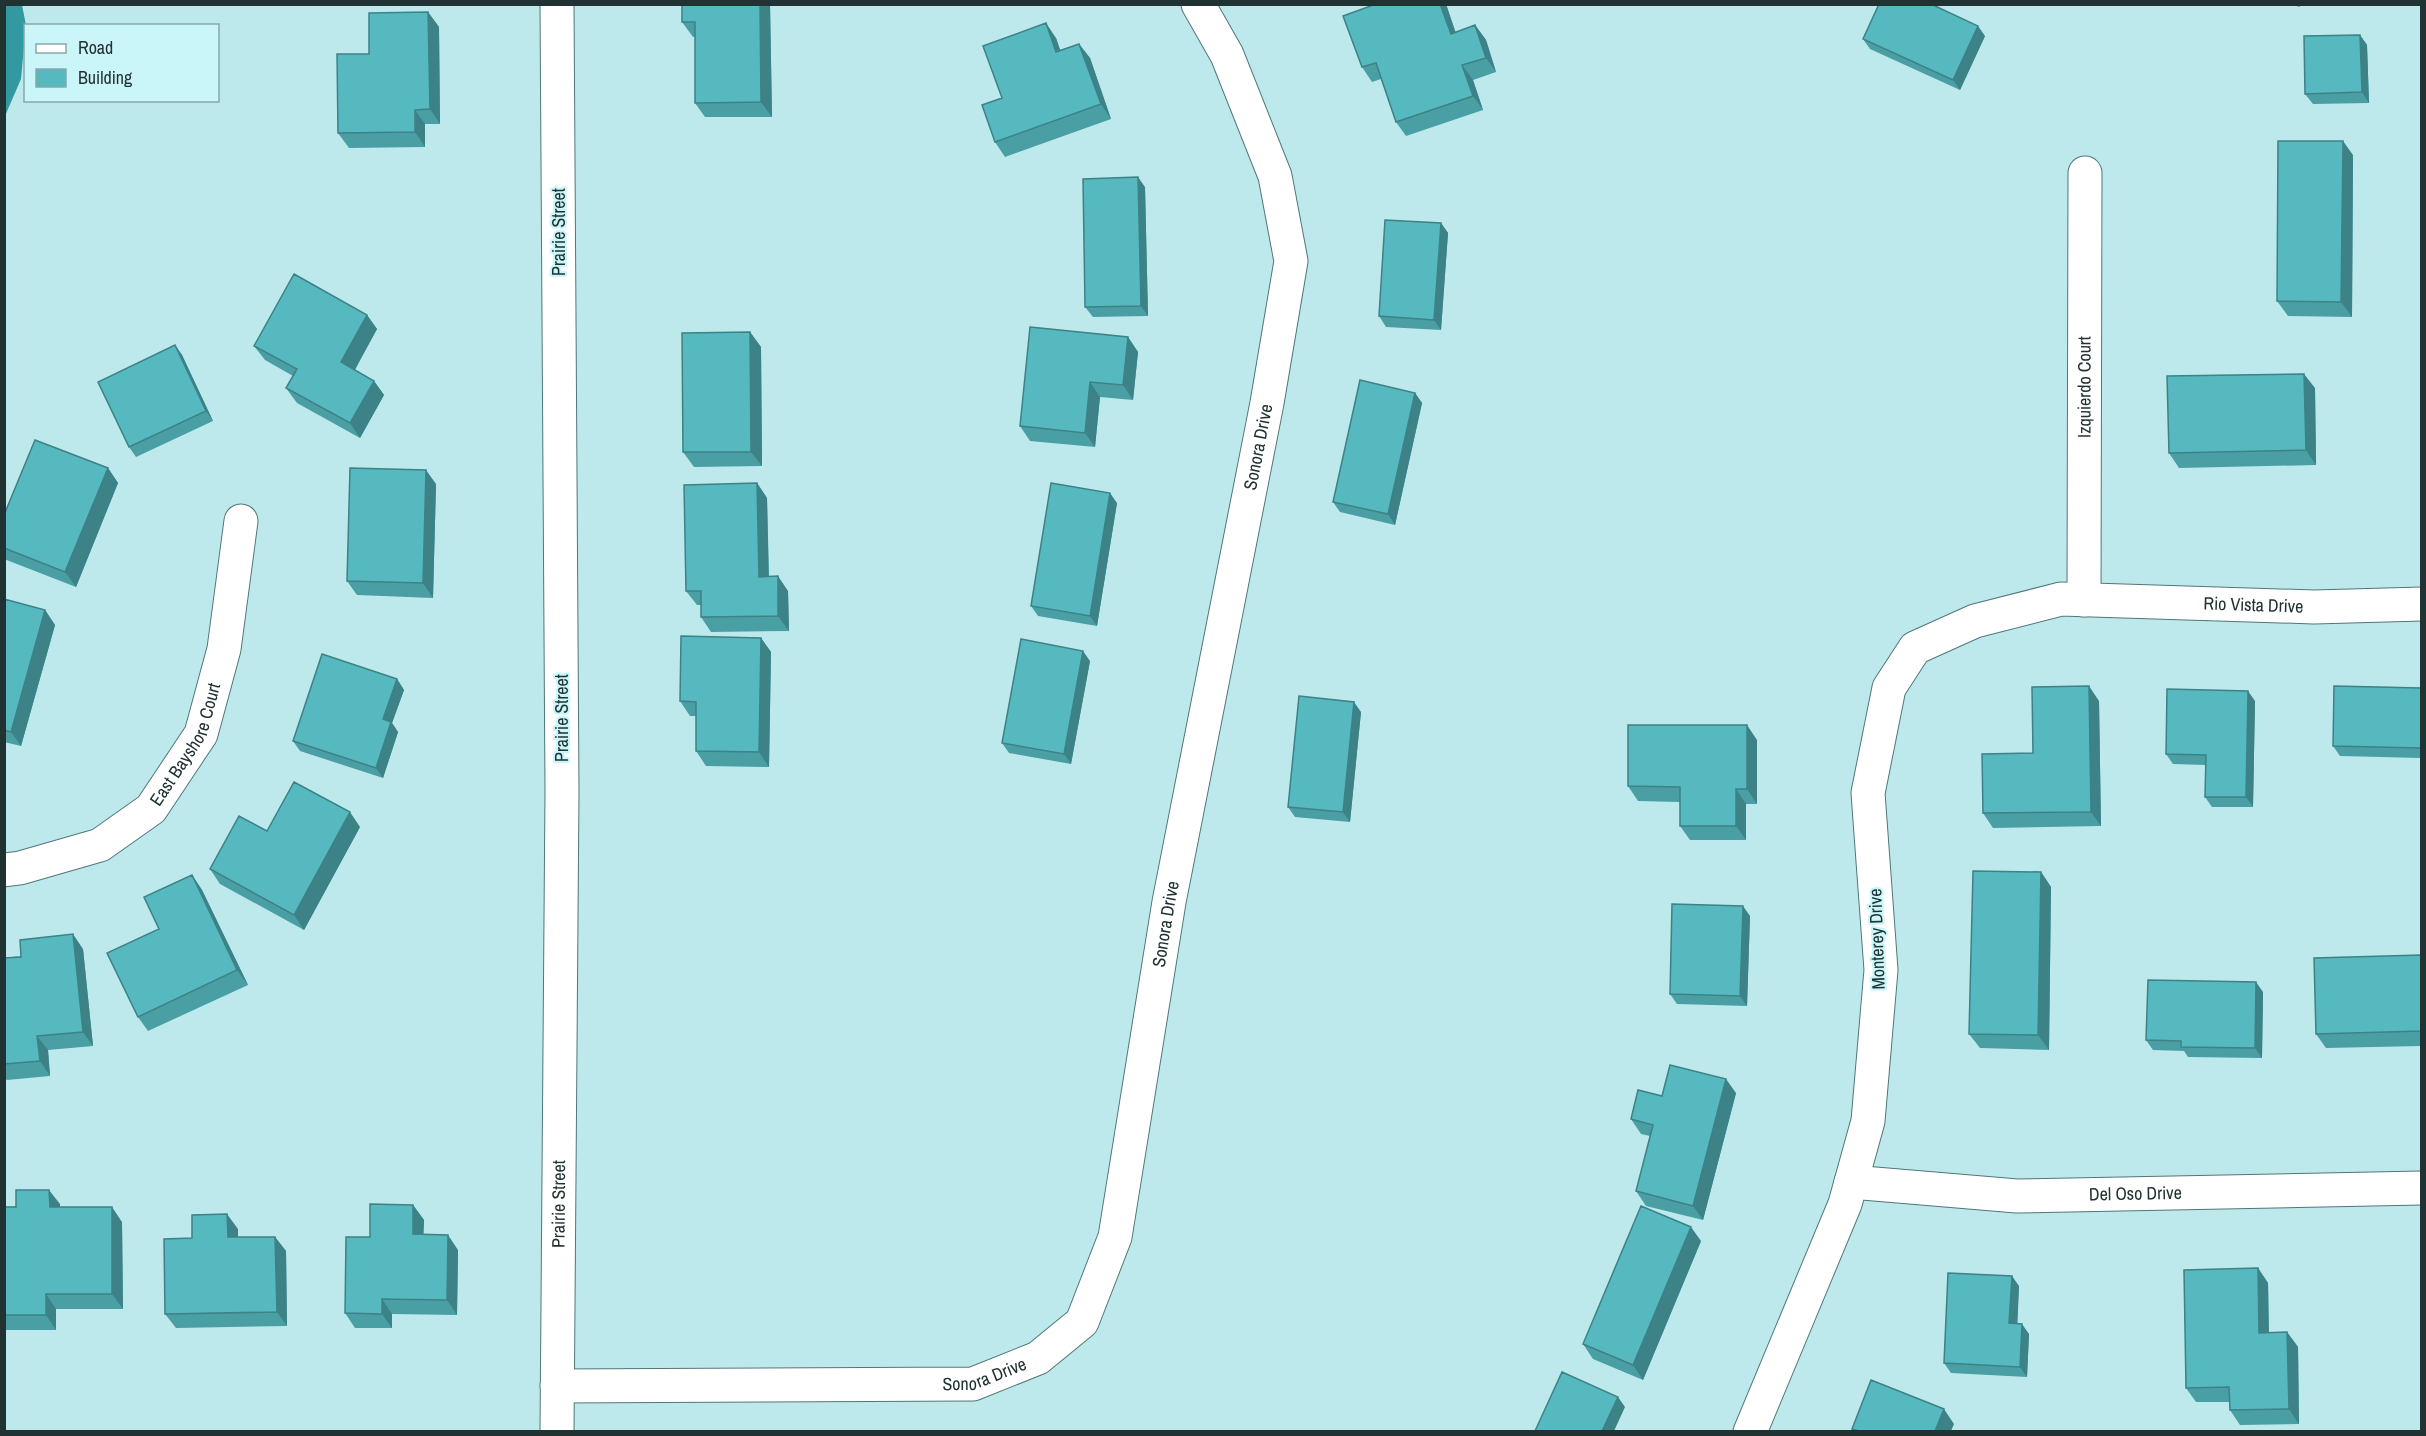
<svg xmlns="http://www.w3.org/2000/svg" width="2426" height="1436" font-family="'Archivo Narrow',sans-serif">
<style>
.water{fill:#31999f}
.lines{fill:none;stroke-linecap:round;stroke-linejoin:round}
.minor-casing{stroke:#4f7779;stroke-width:35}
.tertiary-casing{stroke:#4f7779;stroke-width:35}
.minor{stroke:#fff;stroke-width:33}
.tertiary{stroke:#fff;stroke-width:33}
.wall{fill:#4a9fa4}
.shaded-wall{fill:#3c8286}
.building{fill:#56b9bf;stroke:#3c8286;stroke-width:1.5}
.labels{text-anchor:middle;stroke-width:4.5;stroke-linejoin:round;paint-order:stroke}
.street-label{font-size:18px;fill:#213233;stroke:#cbf6f9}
</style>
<rect width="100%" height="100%" fill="#bee9ec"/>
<!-- water -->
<path class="water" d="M5 4 22 5 26 25 21 79 5 116Z"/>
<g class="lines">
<defs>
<g id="minor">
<path id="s1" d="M2084 600 2085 173"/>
<path id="s2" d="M4 870 20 868 100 845 151 809 201 734 224 649 241 521"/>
<path id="s3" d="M1851 1182 2017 1196 2422 1188"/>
<path id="s4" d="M557 1386 973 1384 1038 1358 1082 1322 1115 1237 1169 902 1267 403 1291 261 1275 176 1227 55 1198 4"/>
<path id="s5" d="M1750 1432 1845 1204 1868 1121 1881 970 1868 793 1889 688 1915 648 1975 621 2061 599 2314 607 2422 604"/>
</g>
<g id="tertiary">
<path id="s6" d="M557 1432 562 791 557 4"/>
</g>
</defs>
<!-- minor casing -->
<use href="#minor" class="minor-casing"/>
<!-- tertiary casing -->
<use href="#tertiary" class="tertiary-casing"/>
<!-- minor -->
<use href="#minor" class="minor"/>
<!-- tertiary -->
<use href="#tertiary" class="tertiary"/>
</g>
<!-- wall -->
<path class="wall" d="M770 4 772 117H705L695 103V37H693L682 22Z
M1376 4H1446L1455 32 1475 25 1486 40 1496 72 1473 80 1483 110 1406 136 1396 122 1381 79 1372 82 1362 67Z
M2288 4H2300V7Z
M428 12 439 27 440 124H425V147L349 148 338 133 369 54Z
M2360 35 2367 45 2369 103 2313 104 2305 94Z
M1985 36 1960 90 1870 49 1863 39Z
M1056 38 1060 50 1079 44 1090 58 1111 119 1005 157 995 142 1002 98Z
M2353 155 2352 317 2288 316 2277 301Z
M1145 187 1148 316 1093 317 1085 307Z
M1441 223 1448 233 1441 330 1386 327 1379 316Z
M367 315 377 329 355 370 374 381 384 395 360 438 297 403 286 388 293 376 265 360 254 346Z
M750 332 761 347 762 466 694 467 683 452Z
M1128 337 1138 352 1133 400 1100 397 1095 447 1030 441 1020 426Z
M175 345 182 355 213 421 136 457 129 447Z
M2315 388 2316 465 2179 468 2169 453Z
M1415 393 1422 403 1395 525 1340 512 1333 502Z
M108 468 118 483 76 587 4 559V515Z
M757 483 767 498 769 576 788 591 789 631 711 632 701 617V605H697L686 591Z
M436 484 433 598 357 595 347 581Z
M1117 503 1097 626 1038 616 1031 606Z
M4 599 45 610 55 625 21 746 4 742Z
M761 638 771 652 769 767 706 766 696 751V716H690L680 701Z
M1090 661 1071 764 1009 753 1002 743Z
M397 679 404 690 392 723 398 732 383 778 300 751 293 741Z
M2421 688V758L2340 756 2333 746Z
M2099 701 2101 826 1993 828 1983 813 2033 753Z
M2255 701 2253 807H2212L2205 797V765L2173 764 2166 754Z
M1361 712 1350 822 1295 817 1288 807Z
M1757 740V804H1746V840H1690L1680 826V802L1638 801 1628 786Z
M360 827 304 930 220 884 210 869 267 831Z
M2041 872 2051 887 2049 1050 1980 1048 1969 1034Z
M192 875 202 890 248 985 148 1031 138 1017 159 929Z
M1750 916 1747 1006 1677 1004 1670 994Z
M83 949 93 1046 48 1050 50 1076 7 1080 4 1077V958Z
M2421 955V1046L2326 1048 2316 1034Z
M2263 992 2262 1058 2188 1057 2184 1051 2153 1050 2146 1040Z
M1736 1093 1703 1220 1646 1206 1636 1191 1650 1136 1641 1134 1631 1119 1662 1096Z
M60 1204V1207L122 1222 123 1309H56V1330H4V1207Z
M413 1205 424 1220 423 1235 458 1250 457 1315 392 1314V1328H355L345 1313 370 1237Z
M238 1229V1237H275L286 1251 287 1326 176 1328 165 1314 192 1238Z
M1701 1241 1643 1380 1593 1359 1583 1344Z
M2258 1268 2268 1283 2269 1332H2287L2298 1347 2299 1424 2240 1425 2230 1410V1402H2196L2186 1388Z
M2019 1286 2017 1324 2029 1334 2027 1377 1951 1373 1944 1363Z"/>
<!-- shaded-wall -->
<path class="shaded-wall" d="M760 4H770L772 117 761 102Z
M1440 4H1446L1461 48 1451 34Z
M428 12 439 27 440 124 430 109Z
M1046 23 1056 38 1066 67 1056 52Z
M1475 25 1486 40 1496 72 1486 58Z
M1978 26 1985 36 1960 90 1953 80Z
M2360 35 2367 45 2369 103 2362 92Z
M1079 44 1090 58 1111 119 1101 104Z
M1462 65 1473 80 1483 110 1473 96Z
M415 110 425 124V147L415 132Z
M2343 141 2353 155 2352 317 2341 302Z
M1138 177 1145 187 1148 316 1141 306Z
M1441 223 1448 233 1441 330 1434 320Z
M367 315 377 329 351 376 341 362Z
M750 332 761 347 762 466 751 452Z
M1128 337 1138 352 1133 400 1123 385Z
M175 345 182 355 213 421 206 411Z
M2304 374 2315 388 2316 465 2306 450Z
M374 381 384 395 360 438 350 423Z
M1090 382 1100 397 1095 447 1085 433Z
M1415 393 1422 403 1395 525 1388 514Z
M108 468 118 483 76 587 65 572Z
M426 470 436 484 433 598 423 583Z
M757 483 767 498 769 591 759 577Z
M1110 493 1117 503 1097 626 1090 616Z
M778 576 788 591 789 631 778 616Z
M45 610 55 625 21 746 11 732Z
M761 638 771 652 769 767 759 752Z
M1083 651 1090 661 1071 764 1064 754Z
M397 679 404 690 392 723 398 732 383 778 376 768 383 719Z
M2089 686 2099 701 2101 826 2091 812Z
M2248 691 2255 701 2253 807 2246 797Z
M1354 702 1361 712 1350 822 1343 812Z
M1747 725 1757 740V804L1747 789Z
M1736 789 1746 804V840L1736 826Z
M350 812 360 827 304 930 294 915Z
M2041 872 2051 887 2049 1050 2038 1035Z
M192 875 202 890 248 985 237 970Z
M1743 906 1750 916 1747 1006 1740 996Z
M73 934 83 949 93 1046 83 1032Z
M2256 982 2263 992 2262 1058 2255 1048Z
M37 1036 48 1050 50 1076 40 1061Z
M1726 1079 1736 1093 1703 1220 1693 1206Z
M49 1190 60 1204V1222L50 1207Z
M413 1205 424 1220 423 1249 413 1234Z
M112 1207 122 1222 123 1309 112 1294Z
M227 1214 238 1229V1252L228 1237Z
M1691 1227 1701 1241 1643 1380 1633 1365Z
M448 1235 458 1250 457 1315 447 1300Z
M275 1237 286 1251 287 1326 277 1312Z
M2258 1268 2268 1283 2269 1347 2259 1333Z
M2012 1276 2019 1286 2017 1333 2009 1323Z
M46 1294 56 1309V1330L46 1315Z
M382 1299 392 1314V1328L382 1314Z
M2022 1324 2029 1334 2027 1377 2020 1367Z
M2287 1332 2298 1347 2299 1424 2289 1409Z
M1618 1397 1625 1407 1614 1431H1602Z
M1944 1409 1954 1424 1951 1431H1935Z"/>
<!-- building -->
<path class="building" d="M682 4H760L761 102 695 103V22H682Z
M1376 4H1440L1451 34 1475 25 1486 58 1462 65 1473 96 1396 122 1376 63 1362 67 1343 16Z
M1879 4H1931L1978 26 1953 80 1863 39Z
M428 12 430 109 415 110V132L338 133 337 54H369V13Z
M1046 23 1056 52 1079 44 1101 104 995 142 982 105 1002 98 983 46Z
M2360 35 2362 92 2305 94 2304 36Z
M2278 141H2343L2341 302 2277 301Z
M1138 177 1141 306 1085 307 1083 179Z
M1385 220 1441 223 1434 320 1379 316Z
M294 274 367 315 341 362 374 381 350 423 286 388 297 369 254 346Z
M1030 327 1128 337 1123 385 1090 382 1085 433 1020 426Z
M750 332 751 452H683L682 333Z
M175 345 206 411 129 447 98 382Z
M2304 374 2306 450 2169 453 2167 376Z
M1360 380 1415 393 1388 514 1333 502Z
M35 440 108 468 65 572 4 548V515Z
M350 468 426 470 423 583 347 581Z
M757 483 759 577 778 576V616L701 617V591H686L684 485Z
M1051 483 1110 493 1090 616 1031 606Z
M4 599 45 610 11 732 4 730Z
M681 636 761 638 759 752 696 751V702L680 701Z
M1021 639 1083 651 1064 754 1002 743Z
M322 654 397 679 383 719 391 722 376 768 293 741Z
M2089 686 2091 812 1983 813 1982 754 2033 753 2032 687Z
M2334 686 2421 688V748L2333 746Z
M2167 689 2248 691 2246 797H2205L2206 755 2166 754Z
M1299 696 1354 702 1343 812 1288 807Z
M1628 725H1747V789H1736V826H1680V787L1628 786Z
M294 782 350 812 294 915 210 869 239 816 267 831Z
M1973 871 2041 872 2038 1035 1969 1034Z
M192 875 237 970 138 1017 107 953 159 929 144 897Z
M1672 904 1743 906 1740 996 1670 994Z
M73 934 83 1032 37 1036 40 1061 4 1064V958L21 957 20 940Z
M2421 955V1031L2316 1034 2314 958Z
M2148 980 2256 982 2255 1048 2181 1047V1041L2146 1040Z
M1670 1065 1726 1079 1693 1206 1636 1191 1653 1125 1631 1119 1638 1090 1662 1096Z
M16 1190H49L50 1207H112V1294H46V1315H4V1207H16Z
M370 1204 413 1205V1234L448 1235 447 1300 382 1299V1314L345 1313 346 1237H370Z
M1641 1206 1691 1227 1633 1365 1583 1344Z
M227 1214 228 1237H275L277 1312 165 1314 164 1239 192 1238V1215Z
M2258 1268 2259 1333 2287 1332 2289 1409 2230 1410 2229 1387 2186 1388 2184 1270Z
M1948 1273 2012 1276 2009 1323 2022 1324 2020 1367 1944 1363Z
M1562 1372 1618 1397 1602 1431H1535Z
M1871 1380 1944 1409 1935 1431H1859L1852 1429Z"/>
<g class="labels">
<!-- street labels -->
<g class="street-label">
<text transform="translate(559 232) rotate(-90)" y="6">Prairie Street</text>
<text dy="6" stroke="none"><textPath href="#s1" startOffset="213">Izquierdo Court</textPath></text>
<text dy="6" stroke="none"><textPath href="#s4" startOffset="1437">Sonora Drive</textPath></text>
<text dy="6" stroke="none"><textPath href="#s5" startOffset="1164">Rio Vista Drive</textPath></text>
<text transform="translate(562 718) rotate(-90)" y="6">Prairie Street</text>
<text dy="6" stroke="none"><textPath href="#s2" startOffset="236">East Bayshore Court</textPath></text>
<text dy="6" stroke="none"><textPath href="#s4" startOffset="951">Sonora Drive</textPath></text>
<text transform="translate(1877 939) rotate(-92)" y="6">Monterey Drive</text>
<text dy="6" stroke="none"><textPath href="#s3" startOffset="285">Del Oso Drive</textPath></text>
<text dy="6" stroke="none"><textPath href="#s6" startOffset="228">Prairie Street</textPath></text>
<text dy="6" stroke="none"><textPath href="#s4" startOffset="429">Sonora Drive</textPath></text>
</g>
</g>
<!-- border -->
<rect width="2426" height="1436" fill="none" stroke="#213233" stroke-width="12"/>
<!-- legend -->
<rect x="24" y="24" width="195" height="78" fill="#cbf6f9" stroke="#87a8aa" stroke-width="1.5"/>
<rect x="36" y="44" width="30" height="9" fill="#ffffff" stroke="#87a8aa" stroke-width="1.5"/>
<text x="78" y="54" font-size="18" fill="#213233">Road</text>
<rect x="36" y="69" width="30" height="18" fill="#56b9bf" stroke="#87a8aa" stroke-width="1.5"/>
<text x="78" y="84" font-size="18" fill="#213233">Building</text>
</svg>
